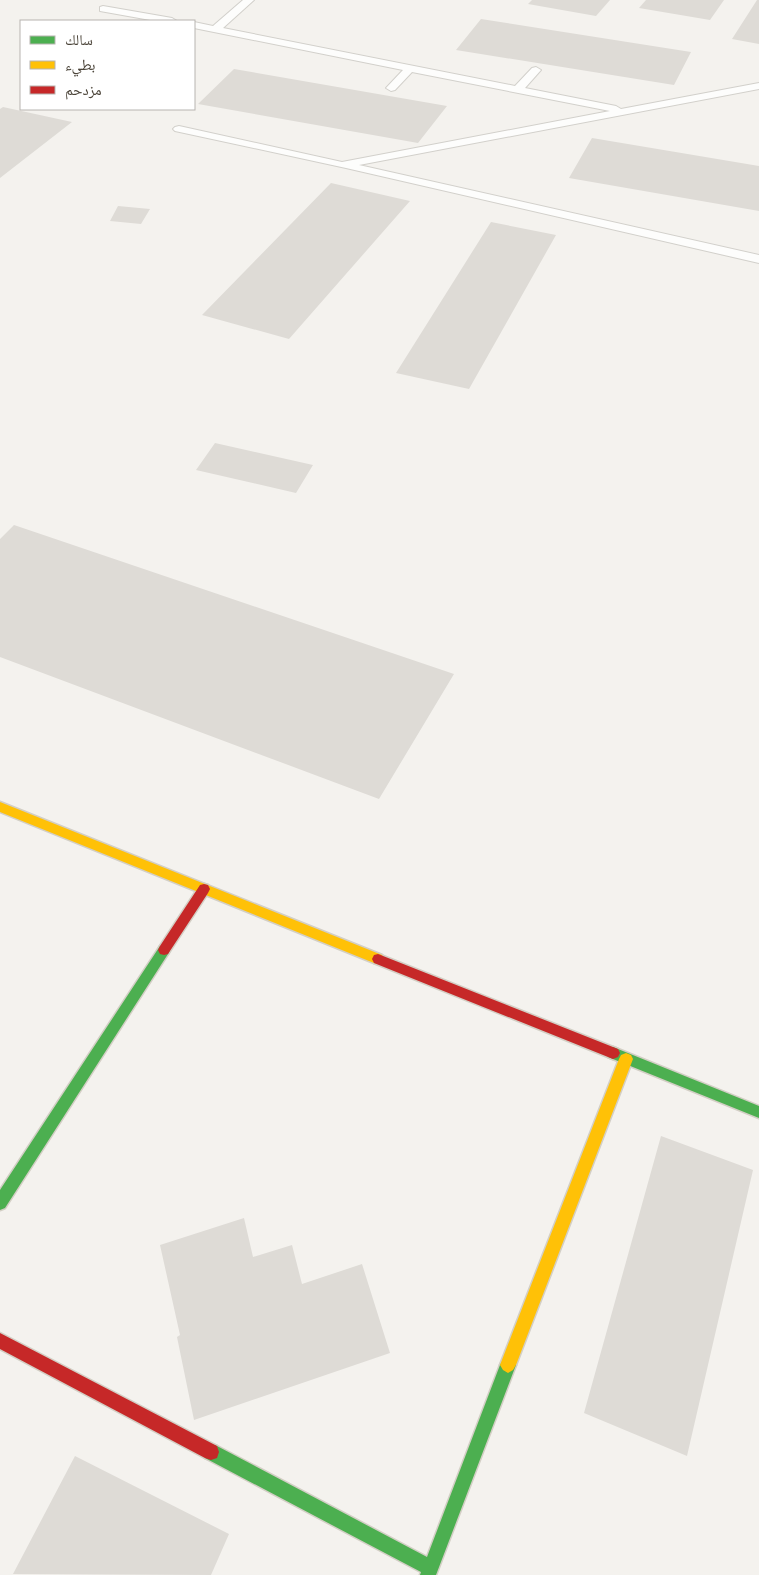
<svg xmlns="http://www.w3.org/2000/svg" width="759" height="1575" font-family="'Space Grotesk','Noto Naskh Arabic',sans-serif">
<style>
.building{fill:#dedbd6}
.lines{fill:none;stroke-linecap:round;stroke-linejoin:round}
.lane-casing{stroke:#d2d0cb;stroke-width:2}
.fast-casing{stroke:#d3cfc5;stroke-width:3}
.slow-casing{stroke:#d3cfc5;stroke-width:3}
.jam-casing{stroke:#d3cfc5;stroke-width:3}
.lane{fill:#fdfdfc;fill-rule:evenodd}
.fast{fill:#4caf50;fill-rule:evenodd}
.slow{fill:#ffc107;fill-rule:evenodd}
.jam{fill:#c62828;fill-rule:evenodd}
</style>
<rect width="100%" height="100%" fill="#f4f2ee"/>
<!-- building -->
<path class="building" d="M532 0H610L596 16 528 4Z
M646 0H724L710 20 639 8Z
M757 0H759V44L732 39Z
M481 19 691 52 674 85 456 50Z
M234 69 447 106 418 143 198 104Z
M3 107 72 122 0 178V109Z
M592 138 759 166V211L569 178Z
M331 183 410 201 289 339 202 315Z
M118 206 150 209 141 224 110 221Z
M491 222 556 235 469 389 396 373Z
M215 443 313 465 296 493 196 470Z
M14 525 454 674 379 799 0 657V539Z
M661 1136 753 1170 687 1456 584 1413Z
M244 1218 253 1257 292 1245 302 1284 362 1264 390 1353 194 1420 177 1337 180 1335 160 1245Z
M75 1456 229 1534 211 1575 13 1574Z"/>
<g class="lines">
<defs>
<path id="lane" d="M243 0H254L223 28 515 86 532 68 536 67 541 70 525 88 616 106 621 109 759 83V89L359 165 759 255V263L346 168 175 131 173 129 175 127 179 126 342 162 610 111 412 72 395 90 391 91 386 88 403 70 194 28V22L213 26Z
M103 6 172 18 177 21H156L100 11V7Z"/>
<path id="fast" d="M164 945 168 946 170 950 168 954 5 1208 0 1210V1190L160 946Z
M613 1047 759 1106V1118L608 1057 606 1053 608 1049Z
M508 1357 513 1360 516 1365 436 1575H420L421 1572 205 1458 203 1452 205 1446 211 1444 217 1446 427 1557 500 1365 503 1360Z"/>
<path id="slow" d="M0 802 382 955 384 959 382 963 378 964 374 963 0 812Z
M626 1053 631 1055 633 1059 516 1365 513 1370 508 1373 503 1370 500 1365 619 1059 621 1055Z"/>
<path id="jam" d="M204 884 208 885 210 889 208 893 168 954 164 955 160 954 158 950 160 946 200 885Z
M378 954 618 1049 620 1053 618 1057 613 1059 374 963 372 959 374 955Z
M0 1333 217 1446 219 1452 217 1458 211 1460 205 1458 0 1349Z"/>
</defs>
<!-- lane casing -->
<use href="#lane" class="lane-casing"/>
<!-- fast casing -->
<use href="#fast" class="fast-casing"/>
<!-- slow casing -->
<use href="#slow" class="slow-casing"/>
<!-- jam casing -->
<use href="#jam" class="jam-casing"/>
<!-- lane -->
<use href="#lane" class="lane"/>
<!-- fast -->
<use href="#fast" class="fast"/>
<!-- slow -->
<use href="#slow" class="slow"/>
<!-- jam -->
<use href="#jam" class="jam"/>
</g>
<!-- legend -->
<rect x="20" y="20" width="175" height="90" fill="#ffffff" stroke="#b7b4b0"/>
<rect x="30" y="36" width="25" height="8" fill="#4caf50" stroke="#b7b4b0"/>
<text x="65" y="45" font-size="15" fill="#4b4439">سالك</text>
<rect x="30" y="61" width="25" height="8" fill="#ffc107" stroke="#b7b4b0"/>
<text x="65" y="70" font-size="15" fill="#4b4439">بطيء</text>
<rect x="30" y="86" width="25" height="8" fill="#c62828" stroke="#b7b4b0"/>
<text x="65" y="95" font-size="15" fill="#4b4439">مزدحم</text>
</svg>
